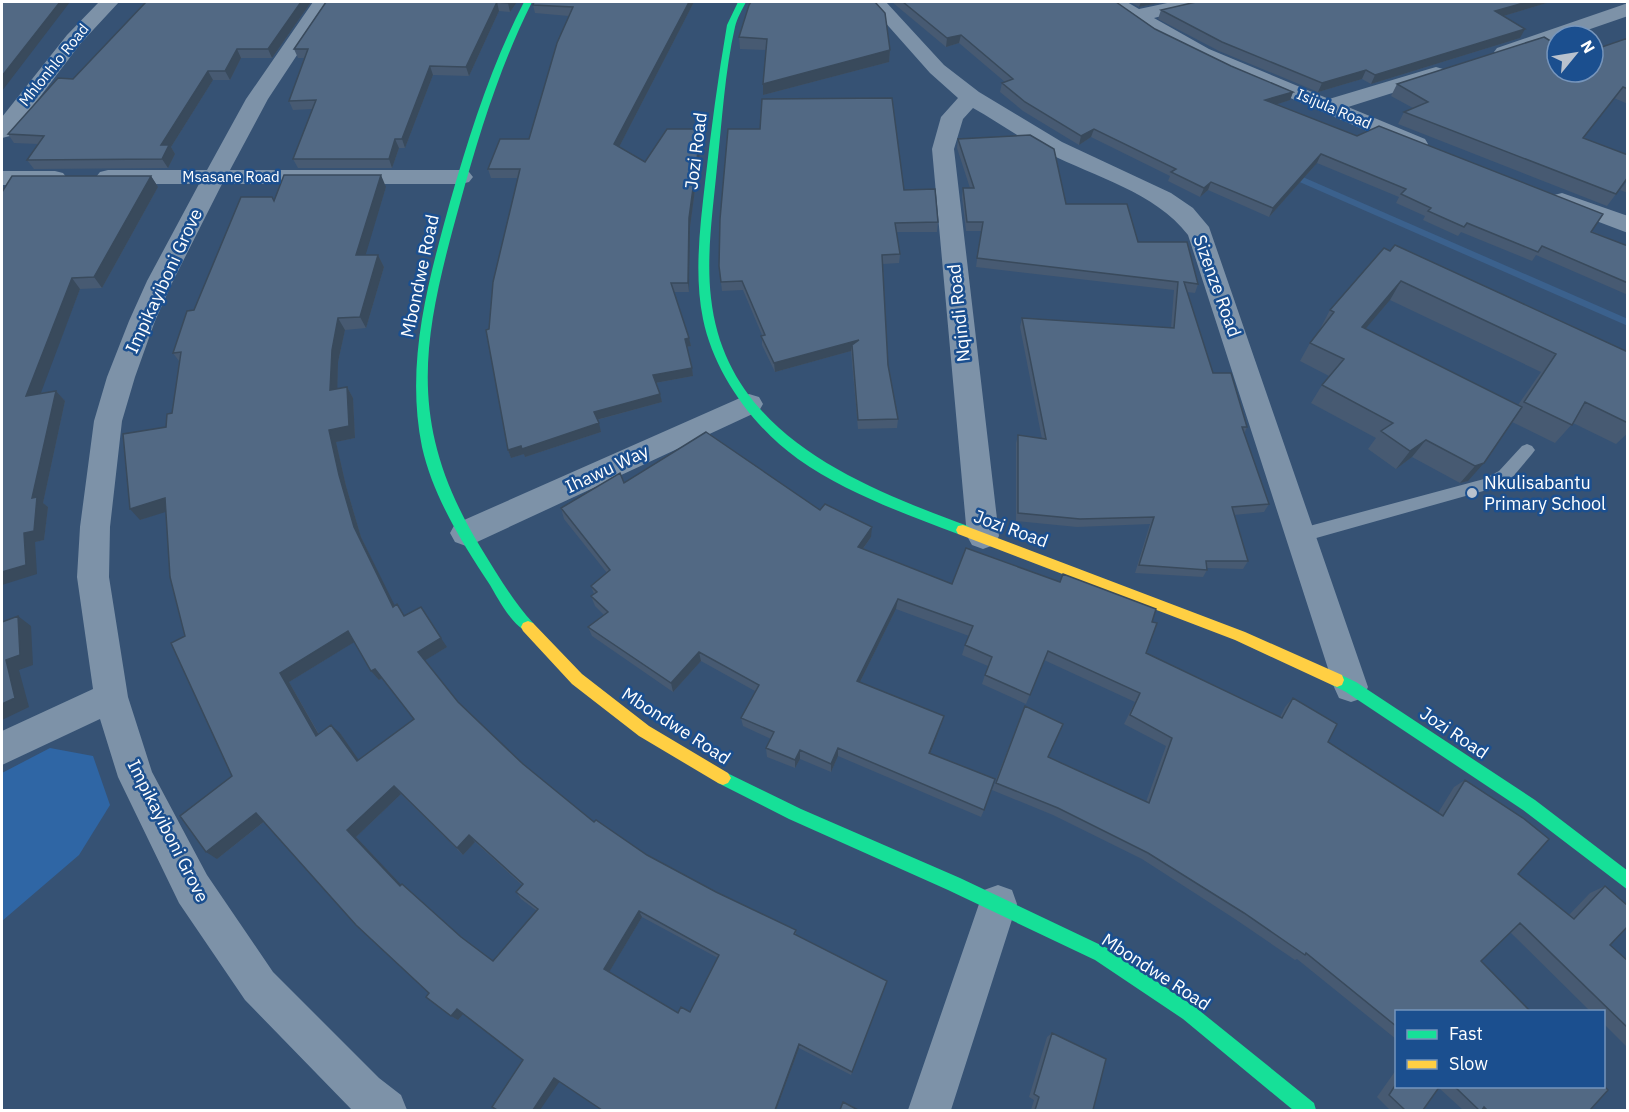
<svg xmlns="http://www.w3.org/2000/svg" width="1629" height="1112" font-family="'IBM Plex Sans',sans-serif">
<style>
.green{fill:#2f66a5}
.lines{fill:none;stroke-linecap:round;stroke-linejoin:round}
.stream{fill:#3b618d;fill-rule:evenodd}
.lane{fill:#7d92a8;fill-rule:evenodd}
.street{fill:#7d92a8;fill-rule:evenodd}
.fast{fill:#16e098;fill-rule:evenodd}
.slow{fill:#ffcf43;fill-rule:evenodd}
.wall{fill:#475a72;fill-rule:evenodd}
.shaded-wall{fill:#394a5c}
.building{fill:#526984;stroke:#394a5c;stroke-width:1.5;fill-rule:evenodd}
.poi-dot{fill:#b9c2ce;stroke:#1b4f8f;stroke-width:2}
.labels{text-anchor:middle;stroke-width:5;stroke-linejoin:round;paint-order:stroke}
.far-street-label{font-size:15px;fill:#fff;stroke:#1b4f8f}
.street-label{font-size:18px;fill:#fff;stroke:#1b4f8f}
.poi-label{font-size:18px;fill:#fff;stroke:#1b4f8f;text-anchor:start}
</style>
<rect width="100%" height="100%" fill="#365274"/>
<!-- green -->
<path class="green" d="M50 748 93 756 110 805 79 855 2 921V773Z"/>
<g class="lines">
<!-- stream -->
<path class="stream" d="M1289 171 1628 319V326L1286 176V172Z"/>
<!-- lane -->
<path class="lane" d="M1527 444 1532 446 1535 450 1532 454 1511 479 1494 488 1302 542 1296 540 1294 535 1296 530 1302 528 1484 479 1499 471 1522 446Z"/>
<!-- street -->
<path class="street" d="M99 2H119L81 43 10 136 2 138V117L67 35Z
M313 2H332L268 99 230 170H461L469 172 473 177 469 182 461 184H222L173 281 155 321 135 377 122 421 110 527 109 577 128 697 152 772 207 875 273 972 379 1078 401 1095 407 1110H352L245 1000 179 903 118 777 100 719 2 765V731L93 689 77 577 80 527 94 421 107 377 129 321 147 281 199 184H108L100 182 96 177 100 172 108 170H207L246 99Z
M867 2H886L944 65 979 92 1062 142 1171 193 1193 208 1209 227 1368 687 1363 698 1351 702 1339 698 1334 687 1188 235C1155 192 1095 177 1048 153 1022 139 998 122 973 108L963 119 954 149 999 536 994 545 983 549 972 545 967 536 932 149 941 117 958 98 930 73Z
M1105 2H1127L1139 9 1172 2H1203L1201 6 1154 18 1209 49 1329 99 1429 69 1436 67 1443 69 1447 73 1443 77 1348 107 1425 139 1428 144 1425 149 1417 151 1409 149 1195 57 1129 20Z
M1628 3V16L1570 36H1557V40L1511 56 1504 58 1497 56 1494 52 1497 48Z
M2 171H55L63 173 67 178 63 183 55 185H2Z
M1562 193 1628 216V233L1554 205 1550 200 1554 195Z
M749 394 759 397 763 404 759 411 477 542 466 546 455 542 450 533 455 524Z
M998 885 1012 890 1017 904 951 1110H908L979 904 984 890Z"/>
<!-- fast -->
<path class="fast" d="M524 2H532C500 66 479 134 460 203 423 337 404 422 481 548 497 574 513 601 533 623L535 627 533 631C518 637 497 597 490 585 462 543 433 496 422 447 405 363 428 282 450 202 470 133 491 66 524 2Z
M738 2H746C742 10 737 18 735 27 725 70 722 122 717 167 713 210 706 255 711 298 726 434 857 485 968 526L970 530 968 534H958C903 513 846 493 798 459 753 427 714 373 703 319 694 275 700 227 705 183 711 130 718 77 727 25Z
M1337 673 1356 682 1535 800 1628 871V890L1523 810 1346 692 1332 685 1330 680 1332 675Z
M723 771 801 809 960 878 1107 948 1195 1007 1314 1103 1316 1110H1293L1183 1019 1095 960 948 890 789 819 718 783 715 778 718 773Z"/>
<!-- slow -->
<path class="slow" d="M963 525 1245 632 1342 675 1344 680 1342 685 1337 687 1332 685 1235 640 958 534 956 530 958 526Z
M528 621 533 623 582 674 649 726 728 773 731 778 728 783 723 785 718 783 639 736 572 684 523 631 521 627 523 623Z"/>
</g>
<!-- wall -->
<path class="wall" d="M311 2 272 58H241L230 80H213L171 147 175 154 168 168 34 169 27 160 38 144 14 143 8 134 73 79Z
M326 2H517L510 12 499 11 469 76 433 75 405 148H399L392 168H298L293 159 313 109 293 110 289 101 304 58H298L294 49Z
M694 2 619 147 645 162 701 129 702 138 690 227 689 292H674L691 346 687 347 693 376 656 383 662 402 597 420 601 432 525 457 524 454 511 458 508 450 489 329 518 178H491L488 169 529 139 569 16 535 13 533 5Z
M751 2 890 50 889 62 763 95V84L766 50 740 49 739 37Z
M892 2H1116L1155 29 1231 66 1293 92 1290 100 1277 104 1628 246V295L1536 255 1532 261 1461 232 1458 236 1423 220 1425 216 1396 203 1399 197 1317 163 1269 217 1208 190 1200 197 1168 181 1170 176 1091 137 1079 145 1023 111 1000 92 1002 83 1005 82 959 43 946 47Z
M1130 2H1164L1139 7Z
M1196 2H1550L1503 16 1520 38 1371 84 1362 79 1318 92 1219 51 1158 19 1161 10Z
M1628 38V104L1614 98 1583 138 1616 194 1607 206 1398 124 1404 112 1413 108 1391 96 1397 84 1557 72Z
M958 139 1066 204 1138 242 1198 284 1195 293 1187 292 1213 373 1247 427 1244 434 1269 504 1264 512 1234 515 1248 561 1243 569 1207 568V570L1203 577 1135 573 1150 524 1077 527 1016 521V443L1018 435 1042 439 1020 327 1022 318 1171 328 1174 290 976 267 981 231H966L962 197 963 188H970L957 148Z
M12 176H151L158 187 102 288 80 289 40 393 56 391 65 401 43 503 48 507 44 540 35 542 37 574Z
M1628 180V193L1620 190Z
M386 187 365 255H378L384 267 366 328 345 330 338 362 337 389 347 387 353 398 355 438 336 442 346 486 361 537 394 606 405 616 447 647 425 660 458 702 523 764 594 822 647 855 716 892 796 930V935L885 985 851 1075 799 1048 776 1110H602L559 1081 523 1060 463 1014 458 1020 451 1016 264 822 217 859 232 776 185 636 166 511 140 520 166 427 172 413 179 361 173 353 194 310 274 201ZM354 642 379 680 382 678 414 719 358 760 340 733 319 734 289 682ZM401 794 463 855 475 842 522 885 516 892 521 899 537 911 493 961 464 940 401 885 356 837ZM642 917 718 958 690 1012 678 1013 609 972Z
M904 190 938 222 937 232H896L900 254 899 263 883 264 888 365 898 419 897 428 858 429 851 351 775 372 762 345V335L743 290 722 291 719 266Z
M1384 248 1628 352V433L1616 444 1573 423 1555 443 1512 422 1468 481 1460 483 1412 457 1396 469 1368 449 1376 438 1311 403 1322 385 1329 376 1300 361 1310 343 1321 330 1320 329 1330 310ZM1390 300 1541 372 1518 405 1365 329Z
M624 483 820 510 871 537 863 549 952 584 1152 622 1146 653 1280 717 1285 707 1293 698 1328 742 1438 813 1454 787 1465 780 1518 874 1569 915 1590 893 1605 886 1610 945 1628 961V1048L1604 1024V1011H1590L1510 932 1396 1011V1039L1297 959 1295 960 1235 919 1142 859 1053 815 992 790 1025 706 1048 757 1146 802 1166 746 1124 724 1135 702 1044 660 1026 704 982 684 988 666 962 655 965 645 969 636 896 609 860 682 941 725 930 754 984 810 981 817 838 756 831 772 800 759 795 768 767 757 766 748 771 739 743 726 741 718 755 691 701 661 673 692 592 636 588 627 604 615 595 606 591 596 594 594 591 586 607 573 564 519 561 508Z
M1052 1033 1093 1110H1031L1034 1100 1029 1097 1047 1037Z
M1396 1070V1086H1604L1590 1110H1463L1439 1088 1423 1110H1390L1377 1097Z"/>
<!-- shaded-wall -->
<path class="shaded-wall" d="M60 2H70L2 91V76Z
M301 2H311L272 58 268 49Z
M497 2 499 11 469 76 466 67Z
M509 2H517L510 12 508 3Z
M689 2H694L616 153 614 144Z
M1141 2H1164L1139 7Z
M1527 2H1550L1490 20 1495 11Z
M1525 29 1520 38 1371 84 1375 75Z
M961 35 959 43 946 47 947 38Z
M237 49 241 58 230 80 225 71Z
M890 50 889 62 763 95V84Z
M430 66 433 75 405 148 402 139Z
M1366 70 1362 79 1318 92 1322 83Z
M208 71 213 80 171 147 175 154 168 168 162 159 161 145Z
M1293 92 1290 100 1262 109 1265 100Z
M701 129 702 138 690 227 689 292 688 283 689 218Z
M1094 129 1091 137 1079 145 1081 136Z
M395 139 399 148 392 168 389 159Z
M1321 154 1317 163 1269 217 1273 208Z
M381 175 386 187 362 267 356 255Z
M151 176 158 187 102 288 94 277Z
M1211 182 1208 190 1200 197 1204 188Z
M378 255 384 267 366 328 360 317Z
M72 278 80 289 36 406 26 396Z
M1401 281 1390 300 1351 346 1362 327Z
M338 318 345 330 338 362 337 401 330 390 332 350Z
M689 338 691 346 686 347 685 339Z
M859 340 852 345 851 351 775 372 774 363Z
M692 368 693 376 655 383 653 375Z
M347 387 353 398 355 438 336 442 346 486 361 537 400 616 393 607 354 527 339 475 329 430Z
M56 391 65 401 43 503 48 507 44 540 35 542 37 574 2 585V572L24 533Z
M660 394 662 402 596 420 594 412Z
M599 423 601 432 525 457 522 449Z
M1426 440 1412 457 1396 469 1410 451Z
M521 446 524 454 511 458 508 450Z
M1484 463 1468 481 1460 483 1475 466Z
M165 498 175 509 140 520 130 509Z
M872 527 871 537 857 557 858 547Z
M898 599 896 609 856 690 857 681Z
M18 616 31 626 33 665 19 670 29 707 2 720V704L6 660Z
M348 631 356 641 289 682 324 744 316 736 280 673Z
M441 638 447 647 424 661 418 652Z
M699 652 701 661 673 692 671 683Z
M375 669 382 678 379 680 371 671Z
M944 716 941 725 927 762 929 753Z
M331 725 340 733 365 769 357 761Z
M838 748V756L831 772V764Z
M800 750V759L795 768V760Z
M394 786 401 794 356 837 408 892 400 886 347 830Z
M256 813 266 820 217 859 206 852Z
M469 835 475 842 463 855 457 848Z
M639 911 642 917 608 974 604 969Z
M457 1009 464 1013 458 1020 451 1016Z
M799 1044V1048L776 1110H775Z
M554 1078 560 1081 540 1110H533Z"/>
<!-- building -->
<path class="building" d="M2 2H60L2 76Z
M146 2H301L268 49H237L225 71H208L161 145H169L162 159 27 160 44 136 8 134 58 78 73 79Z
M326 2H509L508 3 497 2 466 67 430 66 402 139H395L389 159H293L316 100 289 101 308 49H294Z
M534 2H689L614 144 645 162 667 129H701L689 218 688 283H671L689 338 685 339 692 368 653 375 660 394 594 412 599 423 522 449 521 446 508 450 486 330 489 329 493 282 520 169H488L500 139H529L557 43 573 7 533 5Z
M751 2H875L885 13 890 50 763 84 767 39 739 37 749 5Z
M903 2H1116L1155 29 1231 66 1293 92 1265 100 1357 136 1379 126 1603 214 1591 232 1628 246V283L1542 246 1538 252 1467 223 1464 227 1428 211 1431 208 1401 194 1406 189 1321 154 1273 208 1211 182 1204 188 1171 172 1176 169 1094 129 1081 136 1025 102 1002 83 1013 79 961 35 947 38Z
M1196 2H1527L1495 11 1525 29 1375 75 1366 70 1322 83 1222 42 1161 10Z
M1544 37 1557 45V72H1593V50L1628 38V89L1623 87 1583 138 1628 155V177L1616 194 1404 112 1428 102 1397 84Z
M892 98 904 190 935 189 938 222 895 223 900 254 882 255 888 365 898 419 858 420 852 345 859 340 774 363 761 336 765 335 742 281 721 282 719 266 720 219 728 129H760L762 99Z
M1030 135 1054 149 1066 204H1127L1138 242H1187L1198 284 1184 282 1213 373H1231L1247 427H1242L1269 504 1232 507 1248 561H1206L1207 570 1139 565 1154 517 1080 519 1018 513V435L1046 439 1022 318 1174 328 1178 282 977 258 983 222H967L963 188H974L958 139Z
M284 175H381L356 255H378L360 317 338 318 332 350 330 390 347 387 349 426 329 430 339 475 354 527 393 607 397 604 404 616 421 607 441 638 418 652 458 702 523 764 594 822 596 820 647 855 716 892 796 930 794 934 887 981 852 1072 799 1044 775 1110H602L554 1078 533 1110H497L492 1107 523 1060 457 1009 451 1016 426 997 429 993 356 925 256 813 206 852 180 816 232 776 171 643 185 636 170 577 165 498 130 509 123 434 166 427 167 414 172 413 181 352 173 353 187 311 194 310 241 197H272L274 201ZM348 631 371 671 375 669 414 719 357 761 331 725 316 736 280 673ZM394 786 457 848 469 835 523 884 516 892 538 909 493 961 461 937 402 884 400 886 347 830ZM639 911 719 955 690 1012 681 1007 678 1013 604 969Z
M12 176H151L94 277 72 278 26 396 56 391 32 498 37 497 34 531 24 533 26 565 2 572V192Z
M1395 245 1628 352V423L1585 402 1572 425 1524 402 1556 354 1401 281 1362 327 1522 407 1484 463 1475 466 1426 440 1410 451 1381 431 1393 423 1322 385 1344 359 1310 343 1334 312 1330 310 1384 248 1390 251Z
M706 432 820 510 825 504 872 527 858 547 952 584 966 548 1060 582 1063 574 1156 609 1152 622 1157 623 1146 653 1282 718 1293 698 1337 724 1328 742 1443 816 1465 780 1523 818 1549 839 1518 874 1574 919 1605 886 1628 906V926L1610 945 1628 961V1028L1520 923 1481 961 1530 1011H1396V1026L1306 953 1305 955 1244 913 1148 853 1058 808 996 783 1025 706 1063 724 1048 757 1149 803 1172 738 1130 715 1140 693 1048 651 1030 695 985 675 992 657 965 645 973 626 898 599 857 681 944 716 929 753 995 779 984 810 838 748 831 764 800 750 795 760 766 748 774 732 741 718 759 685 699 652 671 683 588 627 608 612 591 596 597 592 591 586 610 570 561 508 620 473 624 483Z
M18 616 20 655 6 660 15 698 2 704V622Z
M1052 1033 1106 1059 1093 1110H1035L1039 1097 1034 1094Z
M1396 1084V1086H1440L1423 1110H1405L1389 1095Z
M1454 1086H1604L1608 1090 1590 1110H1487L1484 1107 1482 1110H1479Z
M843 1102 858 1110H840Z"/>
<!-- markers -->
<circle class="poi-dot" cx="1472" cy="493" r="6"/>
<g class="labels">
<!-- far-street labels -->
<g class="far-street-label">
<text transform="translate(54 65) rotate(-51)" y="5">Mhlonhlo Road</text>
<text transform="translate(1334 109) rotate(23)" y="5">Isijula Road</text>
<text x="231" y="182">Msasane Road</text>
</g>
<!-- street labels -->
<g class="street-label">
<text transform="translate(696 151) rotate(-83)" y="6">Jozi Road</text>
<text transform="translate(420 276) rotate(-78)" y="6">Mbondwe Road</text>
<text transform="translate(164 281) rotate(-65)" y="6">Impikayiboni Grove</text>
<text transform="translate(1217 286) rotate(70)" y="6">Sizenze Road</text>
<text transform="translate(959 313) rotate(-96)" y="6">Nqindi Road</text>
<text transform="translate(607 469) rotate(-25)" y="6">Ihawu Way</text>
<text transform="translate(1011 529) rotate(20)" y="6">Jozi Road</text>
<text transform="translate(676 726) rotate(33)" y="6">Mbondwe Road</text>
<text transform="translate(1454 733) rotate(34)" y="6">Jozi Road</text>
<text transform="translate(168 831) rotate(63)" y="6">Impikayiboni Grove</text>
<text transform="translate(1156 972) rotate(33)" y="6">Mbondwe Road</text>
</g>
<!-- poi labels -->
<g class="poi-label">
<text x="1484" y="489">Nkulisabantu<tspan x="1484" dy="21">Primary School</tspan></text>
</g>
</g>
<!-- border -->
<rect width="1629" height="1112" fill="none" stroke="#ffffff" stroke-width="6"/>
<!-- legend -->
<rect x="1395" y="1010" width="210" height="78" fill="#1b4f8f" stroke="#7695bc" stroke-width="1.5"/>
<rect x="1407" y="1030" width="30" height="9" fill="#16e098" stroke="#7695bc" stroke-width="1.5"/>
<text x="1449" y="1040" font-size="18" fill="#ffffff">Fast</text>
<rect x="1407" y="1060" width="30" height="9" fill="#ffcf43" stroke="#7695bc" stroke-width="1.5"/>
<text x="1449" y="1070" font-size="18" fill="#ffffff">Slow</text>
<!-- north arrow -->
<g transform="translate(1575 54) rotate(60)"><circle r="28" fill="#1b4f8f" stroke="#7695bc" stroke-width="1.5"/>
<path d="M0-4.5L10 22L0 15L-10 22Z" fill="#b9c2ce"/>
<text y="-9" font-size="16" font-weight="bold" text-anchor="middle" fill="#ffffff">N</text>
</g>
</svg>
